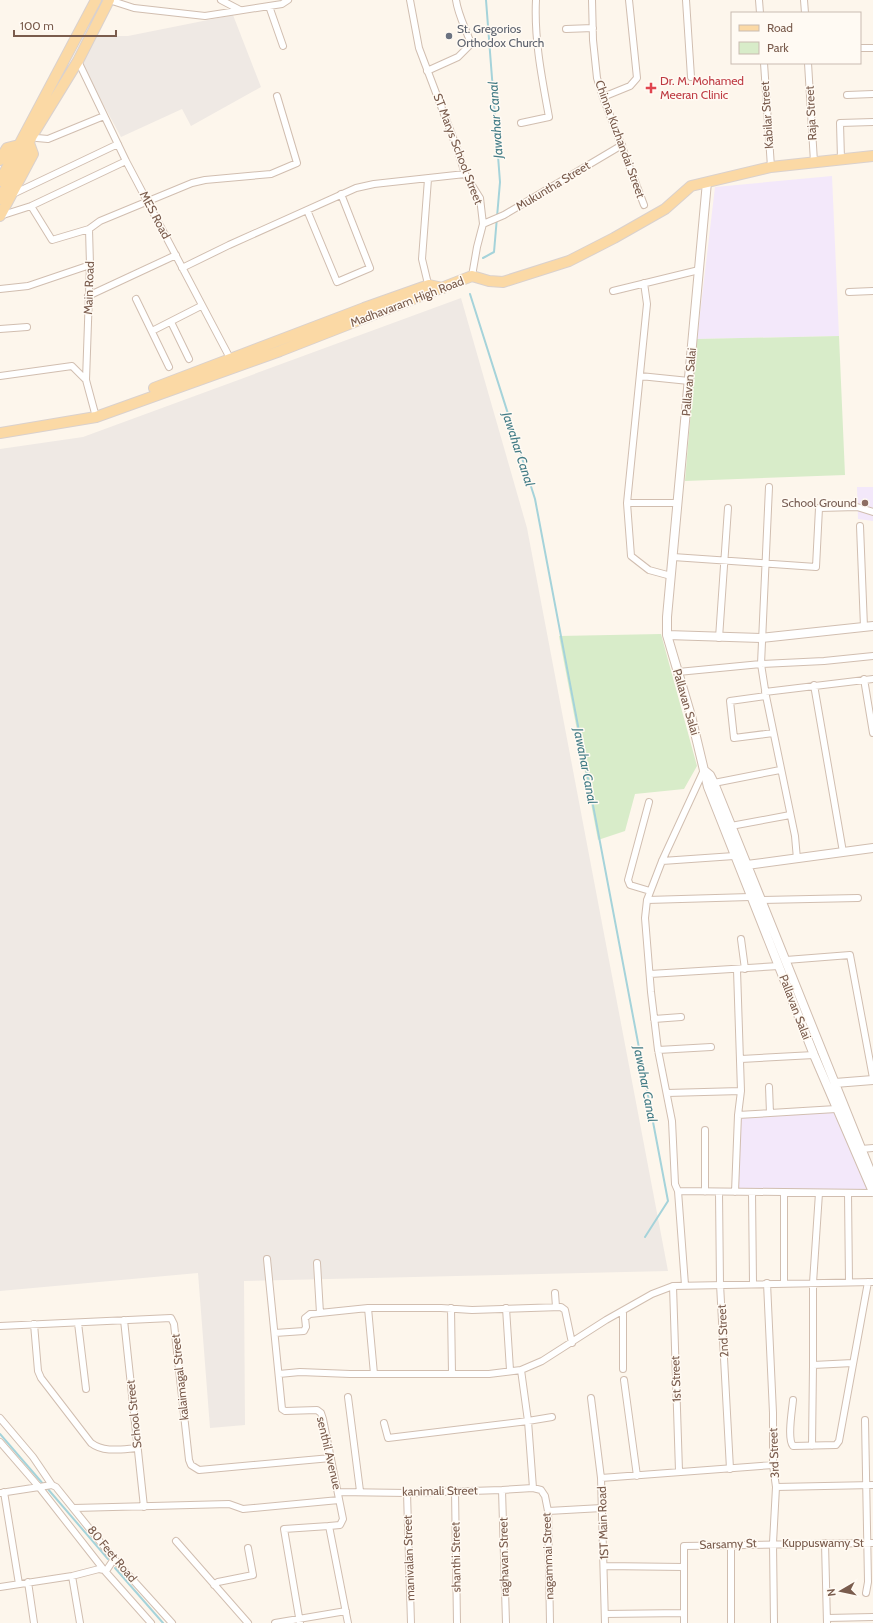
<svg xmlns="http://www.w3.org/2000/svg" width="873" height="1623" font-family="Cabin,sans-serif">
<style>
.industrial{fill:#efe9e4}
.education{fill:#f3e8fa}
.green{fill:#d8ecc9}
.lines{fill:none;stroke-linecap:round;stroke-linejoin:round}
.stream{stroke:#a5d3da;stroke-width:2}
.minor-casing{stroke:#d1beb0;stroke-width:8}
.tertiary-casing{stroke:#d1beb0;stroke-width:10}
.primary-casing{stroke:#dad1cd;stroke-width:12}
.minor{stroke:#fff;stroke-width:6}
.tertiary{stroke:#fff;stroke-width:8}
.primary{stroke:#fbd9a5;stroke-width:10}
.worship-dot{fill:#6b7280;stroke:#fffaf3;stroke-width:1.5}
.health-dot{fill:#e0444e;stroke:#fffaf3;stroke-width:1.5}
.education-dot{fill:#8d6e63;stroke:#fffaf3;stroke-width:1.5}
.labels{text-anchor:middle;stroke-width:3;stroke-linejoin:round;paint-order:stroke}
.worship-label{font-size:12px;fill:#5b616d;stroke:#fffaf3;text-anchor:start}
.health-label{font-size:12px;fill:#be3a42;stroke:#fffaf3;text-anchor:start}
.street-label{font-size:12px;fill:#7a5c4d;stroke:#fffaf3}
.education-label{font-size:12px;fill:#785e54;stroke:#fffaf3;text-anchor:end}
.water-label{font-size:13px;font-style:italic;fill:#437c86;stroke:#fffaf3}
</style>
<rect width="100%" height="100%" fill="#fdf6ec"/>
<!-- industrial -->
<path class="industrial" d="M233 15 261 87 191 126 182 109 121 137 81 63 94 36H128Z
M461 298 527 528 668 1271 244 1281 245 1425 210 1428 198 1273 0 1291V449L83 437Z"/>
<!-- education -->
<path class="education" d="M832 176 839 336 697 339 715 187Z
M857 487H873V521L858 519Z
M835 1111 870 1190H737V1115Z"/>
<!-- green -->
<path class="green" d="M839 336 845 475 685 481 697 339Z
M661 634 697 766 684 789 635 794 625 831 598 840 559 636Z"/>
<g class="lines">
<!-- stream -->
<path class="stream" d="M483 258 494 252 500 182 486 0
M470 294 535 499 668 1201 645 1237
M0 1434 44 1485
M47 1488 108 1559
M115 1568 163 1623"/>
<defs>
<path id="minor" d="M109 0 134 8 205 16 282 4 288 0
M221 0 240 10
M410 0 419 48 458 151 465 174 480 198 483 224 477 247 472 276
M592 0 593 40 597 78 603 97 644 205
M686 0 691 77
M759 0 760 13
M804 0 805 13
M269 6 283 46
M566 29 593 28
M860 48H873
M78 61 126 161 231 360
M764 63 771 167
M808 63 814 162
M427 71 458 57 471 44C466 29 458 15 456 0
M847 95 873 94
M603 97 630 86 637 78 629 0
M521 123 549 117C542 79 534 39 536 0
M32 136 37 138 48 139 104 116
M841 159 840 123 873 122
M428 179 422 259 429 288
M13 194 118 144
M31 206 52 240 89 229
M307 210 337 282 370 268 341 194
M0 216 31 206 126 161
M483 224 504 215 622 145
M182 268 229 245 356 188 374 184 465 174
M644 283 647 304 627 503 631 556 649 570 671 576
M0 289 28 286 90 265
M613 291 699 270
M849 292 873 291
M88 296 176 255
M136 299 169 367
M171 322 189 359
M0 329 27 327
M152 331 201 306
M0 376 72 366 86 380
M640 376 689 381
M96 417 86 380 90 265 89 229 100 221 192 183 205 180 271 174 297 163 277 96
M769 487 761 664 766 696 795 836 797 859
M627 503H677
M860 526 864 627
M673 557 816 567 819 508 857 507 873 512
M719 638 728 508
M678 672 761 664 824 661 873 656
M864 679 873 733
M814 685 843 852
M765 692 873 679
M766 696 730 701 734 738 773 733
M714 783 780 770
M649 802 628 880 630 885 650 891
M731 826 790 815
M662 861 734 856
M647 900 750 897
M761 900 858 898
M741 939 745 969
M786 960 850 955 873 1078
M650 974 779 966
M654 1019 681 1017
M658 1050 711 1047
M741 1059 814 1055
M769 1087 770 1113
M667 1093 741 1091
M738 1115 836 1109
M861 1149 873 1148
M678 1191 873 1193
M705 1192V1130
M735 1192 738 1115 741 1091 737 970
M752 1192 753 1283
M719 1193 720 1284 730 1469
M819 1193 813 1283V1365L853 1363
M848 1193 849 1282
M267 1259 282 1409 285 1411 317 1410 321 1413 323 1419 343 1519 340 1525 329 1526 348 1623
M317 1263 320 1313
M767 1283 773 1413V1465L776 1487 773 1543 774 1623
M784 1283V1193
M685 1285 678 1191 675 1184 672 1121 658 1050 651 992 645 918 647 900 662 861 704 770
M673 1286 679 1471
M555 1293 556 1307
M368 1308 374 1374
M451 1308 452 1374
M506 1308 510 1370
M623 1311V1369
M124 1320 144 1507
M78 1323 86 1389
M34 1324 38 1371 41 1378 91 1443C104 1453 122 1449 138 1448
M0 1326 171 1318 174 1324 189 1460 191 1465 199 1470 331 1458
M275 1333 304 1331 306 1327 305 1318 310 1314 368 1308H441L472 1310 561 1307 565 1310 572 1343
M521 1370 528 1421 533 1488
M279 1374 300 1372 350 1374H489L521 1370 542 1361 606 1320 652 1294 673 1286 873 1282
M624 1380 637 1476
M348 1397 360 1491
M591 1398 601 1478
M793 1400C792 1411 787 1439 793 1446L836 1445 839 1441 868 1282
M0 1418 33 1457 52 1485 56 1487 114 1559 172 1623
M865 1420 868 1582 866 1593
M384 1423 388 1438 528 1421 552 1417
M0 1442 39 1487 52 1485
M812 1446 813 1365
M776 1487 873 1485
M455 1490 457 1623
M502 1490 506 1623
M4 1492 19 1584
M338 1492 407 1493 502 1490 533 1488 541 1490 545 1496 548 1511 550 1623
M0 1493 39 1487 104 1570 151 1623
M407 1493 411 1623
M74 1508 229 1504 243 1509 339 1500
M548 1511 602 1508
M176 1541 248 1623
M825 1543 827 1623
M604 1566 684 1567
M106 1571 114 1559
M72 1576 80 1623
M28 1582 34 1623
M214 1585 218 1582 253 1575 248 1548
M0 1587 72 1576 99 1569 104 1570
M605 1614 684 1613
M827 1618 873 1617
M275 1623 346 1611
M300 1623 284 1529 329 1526
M605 1623 601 1478 773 1465
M684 1623V1546L873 1543
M731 1623V1545"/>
<path id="tertiary" d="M707 182 667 617V635L691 716 708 787 814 1055 873 1192
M667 635 761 638 873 626
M704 770 710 775 714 783 873 1178
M747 865 873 848
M835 1083 873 1080"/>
<path id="primary" d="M0 160 7 148 19 145
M0 181 96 0
M0 199 32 136 78 61 109 0
M0 216 33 154 29 143
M154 388 364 308 429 285 443 288
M0 433 96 417 280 351 472 276 489 281 503 282 569 261 614 238 665 209 691 186 771 167 873 156"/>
</defs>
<!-- minor casing -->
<use href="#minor" class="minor-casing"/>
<!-- tertiary casing -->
<use href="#tertiary" class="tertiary-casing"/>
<!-- primary casing -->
<use href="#primary" class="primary-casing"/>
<!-- minor -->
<use href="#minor" class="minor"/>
<!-- tertiary -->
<use href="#tertiary" class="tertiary"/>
<!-- primary -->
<use href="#primary" class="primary"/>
</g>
<!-- markers -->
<circle class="worship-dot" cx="449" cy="36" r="4"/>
<path class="health-dot" d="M649 82h4v4h4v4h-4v4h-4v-4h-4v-4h4z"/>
<circle class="education-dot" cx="865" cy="503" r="4"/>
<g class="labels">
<!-- worship labels -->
<g class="worship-label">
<text x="457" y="33">St. Gregorios<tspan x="457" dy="14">Orthodox Church</tspan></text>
</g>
<!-- health labels -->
<g class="health-label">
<text x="660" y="85">Dr. M. Mohamed<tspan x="660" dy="14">Meeran Clinic</tspan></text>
</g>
<!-- street labels -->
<g class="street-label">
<text transform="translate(811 113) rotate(-93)" y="4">Raja Street</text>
<text transform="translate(767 115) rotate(-94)" y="4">Kabilar Street</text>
<text transform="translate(620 139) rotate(70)" y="4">Chinna Kuzhandai Street</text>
<text transform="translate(458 149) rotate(69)" y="4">ST Marys School Street</text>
<text transform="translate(553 186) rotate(-31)" y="4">Mukuntha Street</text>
<text transform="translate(155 215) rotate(62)" y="4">MES Road</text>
<text transform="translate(89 288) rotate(-88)" y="4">Main Road</text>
<text transform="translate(407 302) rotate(-21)" y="4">Madhavaram High Road</text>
<text transform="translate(689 382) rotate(-85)" y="4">Pallavan Salai</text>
<text transform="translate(686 702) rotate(74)" y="4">Pallavan Salai</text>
<text transform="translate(795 1007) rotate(69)" y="4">Pallavan Salai</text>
<text transform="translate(723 1331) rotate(-93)" y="4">2nd Street</text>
<text transform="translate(180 1377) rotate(-96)" y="4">kalaimagal Street</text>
<text transform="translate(676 1379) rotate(-92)" y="4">1st Street</text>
<text transform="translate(134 1414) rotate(-96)" y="4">School Street</text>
<text transform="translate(329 1453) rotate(77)" y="4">senthil Avenue</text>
<text transform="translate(774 1453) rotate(-92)" y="4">3rd Street</text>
<text transform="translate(440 1491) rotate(-1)" y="4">kanimali Street</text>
<text transform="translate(603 1523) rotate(-92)" y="4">1ST Main Road</text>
<text x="823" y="1547">Kuppuswamy St</text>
<text transform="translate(728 1544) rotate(-2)" y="4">Sarsamy St</text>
<text transform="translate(112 1554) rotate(50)" y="4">80 Feet Road</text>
<text transform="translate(548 1556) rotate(-92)" y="4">nagammai Street</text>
<text transform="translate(456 1557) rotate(-91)" y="4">shanthi Street</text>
<text transform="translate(504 1557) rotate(-91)" y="4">raghavan Street</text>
<text transform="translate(409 1558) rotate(-92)" y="4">manivalan Street</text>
</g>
<!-- education labels -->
<g class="education-label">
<text x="857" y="507">School Ground</text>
</g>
<!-- water labels -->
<g class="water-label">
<text transform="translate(495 120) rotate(-94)" y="5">Jawahar Canal</text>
<text transform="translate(519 449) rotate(72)" y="5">Jawahar Canal</text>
<text transform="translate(586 766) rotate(79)" y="5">Jawahar Canal</text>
<text transform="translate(646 1084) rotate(79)" y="5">Jawahar Canal</text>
</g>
</g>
<!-- legend -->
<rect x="731" y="12" width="130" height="52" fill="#fffaf3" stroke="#cabbb1"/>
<rect x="739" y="25" width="20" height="6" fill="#fbd9a5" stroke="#cabbb1"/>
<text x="767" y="32" font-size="12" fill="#7a5c4d">Road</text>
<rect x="739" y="42" width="20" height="12" fill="#d8ecc9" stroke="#cabbb1"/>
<text x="767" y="52" font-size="12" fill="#7a5c4d">Park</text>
<!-- north arrow -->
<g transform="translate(841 1591) rotate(261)" stroke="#fffaf3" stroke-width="3" paint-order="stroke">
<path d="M0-3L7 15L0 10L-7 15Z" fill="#7a5c4d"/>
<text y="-6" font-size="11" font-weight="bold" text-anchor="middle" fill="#7a5c4d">N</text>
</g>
<!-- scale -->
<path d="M14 30v6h102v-6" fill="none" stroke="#7a5c4d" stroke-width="2"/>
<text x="20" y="30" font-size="12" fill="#7a5c4d" stroke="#fffaf3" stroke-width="3" paint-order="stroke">100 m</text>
</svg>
